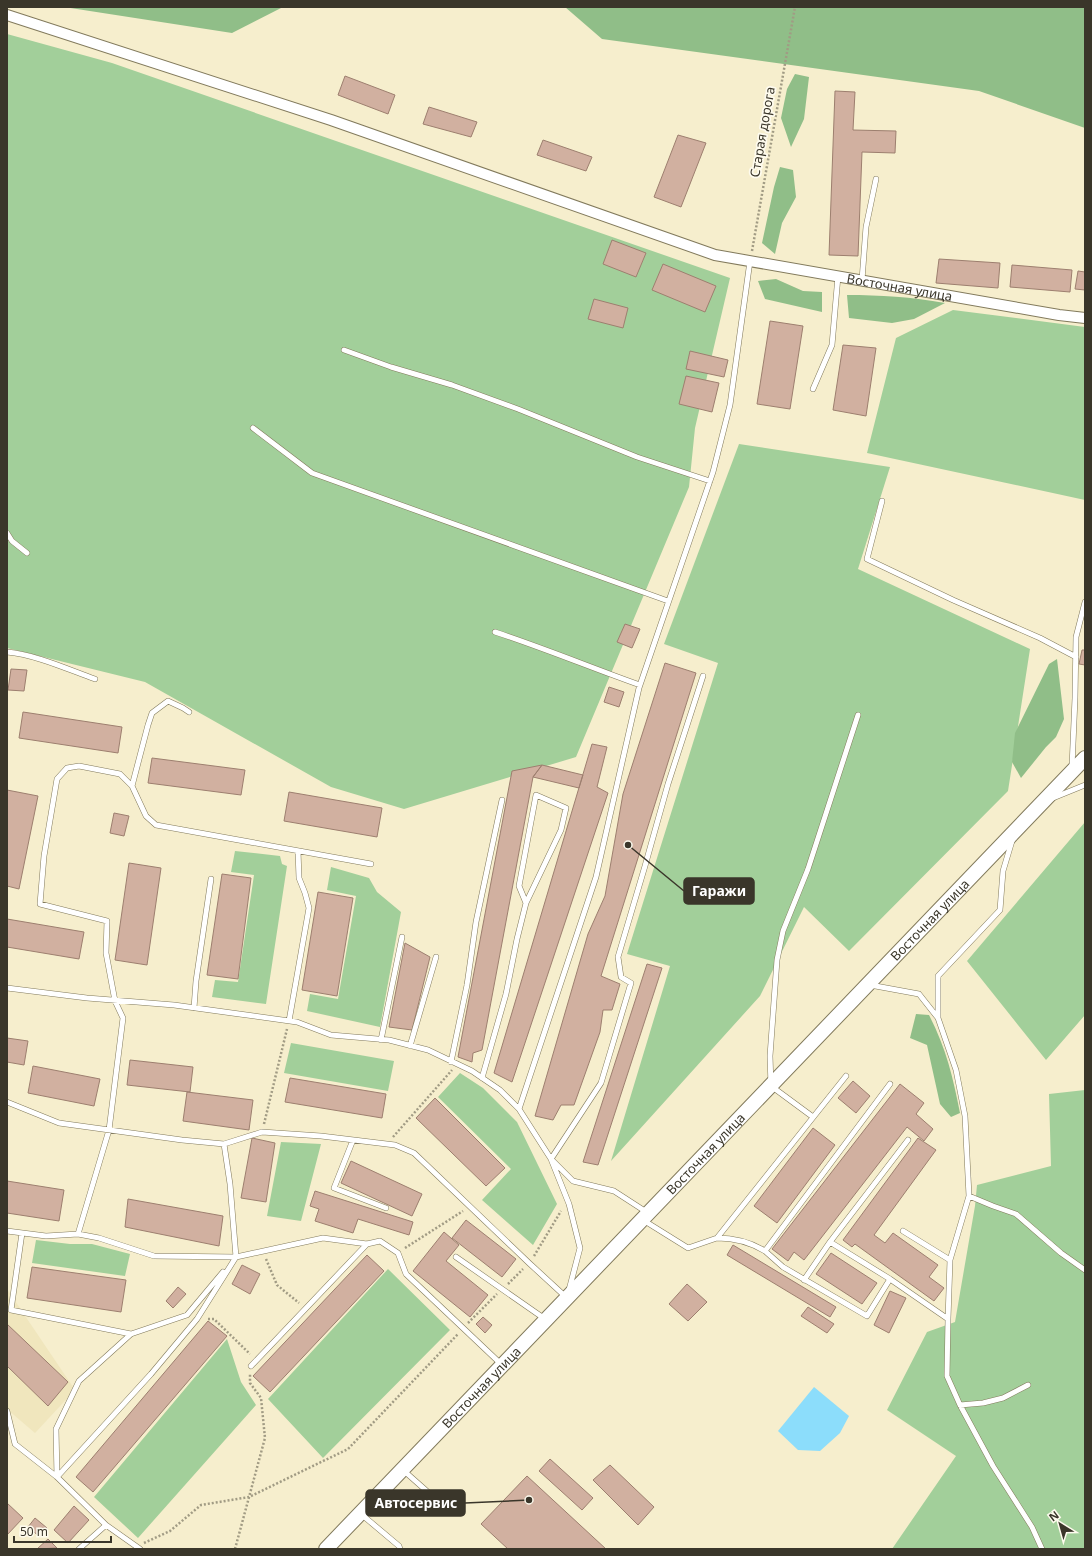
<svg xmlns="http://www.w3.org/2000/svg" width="1092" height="1556" font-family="'Noto Sans',sans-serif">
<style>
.built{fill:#f0e6bd}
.green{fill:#a2cf9a}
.forest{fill:#90be88}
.water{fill:#8cddfb}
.building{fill:#d1b0a0;stroke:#9d7f6f}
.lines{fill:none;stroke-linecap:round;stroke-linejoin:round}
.lane-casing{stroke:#827a5c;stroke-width:6}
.street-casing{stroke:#827a5c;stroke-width:12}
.secondary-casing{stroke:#827a5c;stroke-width:16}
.path{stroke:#a19b84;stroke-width:2.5;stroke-dasharray:2 2;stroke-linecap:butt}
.lane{stroke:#fff;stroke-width:5}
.street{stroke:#fff;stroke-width:10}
.secondary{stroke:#fff;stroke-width:14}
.labels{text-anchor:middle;stroke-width:3.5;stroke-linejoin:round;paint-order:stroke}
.street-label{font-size:13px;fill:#3a362a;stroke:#fefbee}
.leader{fill:none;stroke:#3a362a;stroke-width:1.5}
.callout-dot{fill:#3a362a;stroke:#fefbee;stroke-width:1.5}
.callout{fill:#3a362a;stroke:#3a362a;stroke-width:1.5}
.callout-label{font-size:14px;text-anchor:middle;font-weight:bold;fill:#fff}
</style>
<rect width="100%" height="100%" fill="#f6eecd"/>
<!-- built -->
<path class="built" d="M7 1289 75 1390 35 1433 7 1409Z"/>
<!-- green -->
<path class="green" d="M7 34 112 63 730 278 695 428 689 487 576 757 404 809 331 787 145 682 7 648Z
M953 310 1085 327V500L867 453 896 338Z
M739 444 890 467 858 569 1030 649 1008 791 849 951 804 907 760 996 611 1161 670 966 627 954 718 663 664 644Z
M1085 822V1015L1046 1060 967 961Z
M235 851 280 856 282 864 287 866 266 1004 212 997 215 980 238 982 254 875 231 872Z
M331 867 369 878 377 892 401 912 380 1027 307 1011 310 994 338 999 356 896 327 890Z
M291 1043 394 1061 388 1091 284 1073Z
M460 1073 483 1088 517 1122 557 1204 533 1245 482 1200 511 1169 438 1097Z
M1085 1090V1549H892L956 1456 887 1410 927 1332 955 1322 975 1206 977 1185 1051 1166 1049 1094Z
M281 1142 321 1144 301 1221 267 1216Z
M36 1240 70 1244H92L130 1254 125 1276 32 1263Z
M388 1269 450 1330 323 1458 268 1399Z
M227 1339 241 1382 256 1405 138 1538 94 1497Z"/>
<!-- forest -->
<path class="forest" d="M64 7H283L232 33Z
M565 7H1085V128L979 91 602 39Z
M795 74 809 77 804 119 791 147 781 118 787 89Z
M780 167 793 170 796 197 782 223 775 254 762 243 774 187Z
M776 279 803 291 822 292V312L765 299 758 281Z
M847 295C880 295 912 297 945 303L914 319 892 323 849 318Z
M1057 659 1064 719 1056 737 1046 747 1021 778 1012 762 1015 733 1049 664Z
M916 1014 929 1015C946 1048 953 1077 960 1113L951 1117 940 1104 927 1045 910 1038Z"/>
<!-- water -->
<path class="water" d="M814 1387 849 1416 840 1433 820 1451 798 1450 778 1431Z"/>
<!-- building -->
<path class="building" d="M345 76 395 95 388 114 338 95Z
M835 91 855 92 853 130 896 131 895 153 862 152 858 256 829 255Z
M429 107 477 122 471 137 423 124Z
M678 135 706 143 681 207 654 197Z
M543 140 592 157 586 171 537 155Z
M612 240 646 253 636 277 603 264Z
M939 259 1000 263 998 288 936 283Z
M663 264 716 286 705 312 652 290Z
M1012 265 1072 270 1070 292 1010 287Z
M1078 271 1085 272V290L1075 289Z
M594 299 628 308 623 328 588 319Z
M770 321 803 326 790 409 757 404Z
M843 345 876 348 866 416 833 410Z
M690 351 728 360 724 377 686 369Z
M686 376 719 383 712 412 679 404Z
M625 624 640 629 632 648 617 642Z
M1082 650H1085V665L1079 664Z
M665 663 696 673 601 976 620 984 612 1010H603L600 1032 574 1105H561L553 1120 535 1116 588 934 605 896 623 794Z
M11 669 27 670 24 691 8 690Z
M609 687 624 692 619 707 604 702Z
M23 712 122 727 118 753 19 738Z
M592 744 607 747 597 787 608 793 512 1082 494 1073Z
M152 758 245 770 241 795 148 783Z
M542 765 533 777 482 1050 473 1053 472 1062 458 1057 512 771Z
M542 765 583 775 579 788 533 777Z
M7 790 38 796 19 889 7 886Z
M289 792 382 808 377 837 284 821Z
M114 813 129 816 124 836 110 833Z
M129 863 161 868 147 965 115 960Z
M222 874 251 878 238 979 207 975Z
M318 892 353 898 337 996 302 990Z
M7 919 84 932 79 959 7 947Z
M405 943 430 957 412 1030 389 1027Z
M647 964 662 968 598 1165 583 1162Z
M7 1038 28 1041 24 1065 7 1062Z
M130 1060 193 1067 190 1092 127 1085Z
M33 1066 100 1079 94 1106 28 1093Z
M290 1078 386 1094 382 1118 285 1102Z
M853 1081 870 1096 856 1113 838 1098Z
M900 1084 924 1103 916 1114 933 1129 924 1141 907 1127 804 1260 794 1252 788 1261 772 1249Z
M187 1092 253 1100 249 1130 183 1121Z
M435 1098 505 1168 486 1186 416 1118Z
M813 1128 835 1145 777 1223 754 1206Z
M252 1138 275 1143 266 1202 241 1198Z
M918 1138 936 1150 874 1235 885 1243 893 1233 938 1265 929 1277 944 1288 934 1301 855 1244 852 1247 843 1240Z
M351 1161 422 1194 412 1216 341 1183Z
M7 1181 64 1190 59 1221 7 1213Z
M315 1191 413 1222 409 1235 358 1219 353 1233 315 1221 319 1209 310 1206Z
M128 1199 223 1216 219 1246 125 1227Z
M466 1220 516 1259 502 1277 452 1238Z
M444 1232 459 1245 446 1261 488 1295 470 1317 413 1271Z
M733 1245 836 1307 830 1317 727 1255Z
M831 1253 877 1283 862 1304 816 1274Z
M367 1255 384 1271 270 1392 253 1376Z
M242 1265 260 1274 250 1294 232 1284Z
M32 1267 126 1280 121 1312 27 1298Z
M687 1284 707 1302 688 1321 669 1304Z
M178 1287 186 1294 173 1308 166 1301Z
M890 1291 906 1298 889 1333 874 1325Z
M808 1307 834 1324 827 1333 801 1316Z
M483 1317 492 1325 485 1333 476 1324Z
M208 1321 227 1336 93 1492 76 1477Z
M7 1324 68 1382 48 1406 7 1366Z
M550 1459 593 1498 582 1510 539 1471Z
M610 1465 654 1507 638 1525 593 1480Z
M527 1476 606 1549H508L481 1524Z
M7 1503 23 1518 7 1535Z
M74 1506 89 1520 68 1543 54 1530Z
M35 1518 47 1528 40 1537 28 1527Z
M48 1539 57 1548 37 1549Z"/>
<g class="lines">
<defs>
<path id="lane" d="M862 280 866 227 876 179
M344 350 391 367 452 385 518 409 637 457 710 481
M813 389 832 345 838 276
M253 428 312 473 668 601
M882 501 867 559 953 600 1040 638 1076 657
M7 533 12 541 27 553
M495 632C544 648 592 668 640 685
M7 652C37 655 67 669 95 679
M1072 767 1075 698 1076 637 1085 602
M132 786 148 725 152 713 168 701 183 708 189 712
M1053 798 1085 785
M870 985 919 994 938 1018 956 1070 965 1116 969 1196 950 1260
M7 988 87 998 174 1005 297 1022 331 1035 389 1040 428 1050 472 1071 500 1090 519 1109 551 1159 569 1204 580 1248 569 1290
M194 1008 196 981 211 879
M938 1018V976L1000 910 1003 871 1012 841
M289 1021 309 908 305 893 299 878 298 851
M381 1040 402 937
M410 1046 436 957
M451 1062 467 985 476 922 502 800
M482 1078 506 994 517 939 526 903 561 830 566 808 536 795 519 886 526 903
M7 1102 59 1123 182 1140 224 1144 262 1132 321 1136 395 1145 414 1153 529 1263 567 1298
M519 1109 596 877 639 688 713 472 730 405 750 261
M813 1117 771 1086 770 1056 777 960 783 931 808 869 858 715
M353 1140 334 1188 386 1208
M224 1144 230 1184 236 1257 234 1259
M969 1196 993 1206 1016 1214 1061 1253 1085 1270
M648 1213 614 1191 573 1181 551 1159 601 1083 631 983 621 977 618 957 645 866 668 784 703 676
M643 1220 688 1248 717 1238 846 1076
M7 1231 46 1236 78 1234 99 1238 154 1256 236 1257
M22 1233 11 1310 131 1334 79 1381 56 1429 57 1477
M78 1234 109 1130 123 1018 115 1001 106 953 107 921 40 904 44 856 57 779 67 768 79 766 120 774 132 786 146 816 156 825 371 864
M717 1238C735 1238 750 1242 765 1251L890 1084
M765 1251 783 1267 867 1316 890 1279 830 1242 908 1140
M456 1257 545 1319
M890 1279 948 1319 950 1260 903 1231
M804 1280 830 1242
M948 1319 947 1376 960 1405 993 1466 1032 1527 1042 1549
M131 1334 187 1315 223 1272
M251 1366 367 1244
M960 1405 983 1403 1003 1398 1028 1385
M7 1411 15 1444 57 1477
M403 1470 438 1501
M361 1514 399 1546 400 1549
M106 1525 57 1477 151 1374 197 1319 236 1257 323 1238 367 1244 380 1241 398 1253 406 1274 501 1364
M79 1549 106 1525 140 1549"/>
<g id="street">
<path id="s1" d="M7 15 331 120 715 255 1059 315 1085 318"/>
</g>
<g id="secondary">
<path id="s2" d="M326 1549 1085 758"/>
</g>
</defs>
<!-- lane casing -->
<use href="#lane" class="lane-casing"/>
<!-- street casing -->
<use href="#street" class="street-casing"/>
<!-- secondary casing -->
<use href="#secondary" class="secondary-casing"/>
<!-- path -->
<path class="path" d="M752 251 795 7
M264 1124 287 1029
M393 1137 452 1070
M405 1248 463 1211
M534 1256 561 1211
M266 1259 277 1285 299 1303
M508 1284 523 1269
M208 1319H214L250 1354
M468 1323 497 1294
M144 1543 170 1531 201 1505 249 1497 348 1449 458 1334
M235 1549 265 1438 261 1398 250 1383V1373"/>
<!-- lane -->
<use href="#lane" class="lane"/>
<!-- street -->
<use href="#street" class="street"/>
<!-- secondary -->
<use href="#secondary" class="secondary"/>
</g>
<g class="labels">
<!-- street labels -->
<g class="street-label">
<text transform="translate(762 132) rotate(-80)" y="5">Старая дорога</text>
<text dy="5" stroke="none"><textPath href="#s1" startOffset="935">Восточная улица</textPath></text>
<text dy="5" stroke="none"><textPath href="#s2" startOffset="872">Восточная улица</textPath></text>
<text dy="5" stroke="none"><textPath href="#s2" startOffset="548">Восточная улица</textPath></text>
<text dy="5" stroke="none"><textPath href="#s2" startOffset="224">Восточная улица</textPath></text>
</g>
</g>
<!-- callouts -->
<path class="leader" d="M628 845L684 891M529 1500L465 1503"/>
<g class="callout-dot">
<circle cx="628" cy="845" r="4"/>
<circle cx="529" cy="1500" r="4"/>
</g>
<g class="callout">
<rect x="684" y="878" width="70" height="26" rx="4"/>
<rect x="366" y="1490" width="99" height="26" rx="4"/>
</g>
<g class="callout-label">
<text x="719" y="896">Гаражи</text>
<text x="416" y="1508">Автосервис</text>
</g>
<!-- border -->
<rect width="1092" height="1556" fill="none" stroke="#3a362a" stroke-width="16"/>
<!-- north arrow -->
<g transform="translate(1060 1524) rotate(323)" stroke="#fefbee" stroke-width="3" paint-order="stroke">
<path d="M0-3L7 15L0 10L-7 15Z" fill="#3a362a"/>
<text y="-6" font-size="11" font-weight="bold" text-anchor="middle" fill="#3a362a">N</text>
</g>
<!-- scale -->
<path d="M14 1536v6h97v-6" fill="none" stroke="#3a362a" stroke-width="2"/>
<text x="20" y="1536" font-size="12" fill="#3a362a" stroke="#fefbee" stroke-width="3" paint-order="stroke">50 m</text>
</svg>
